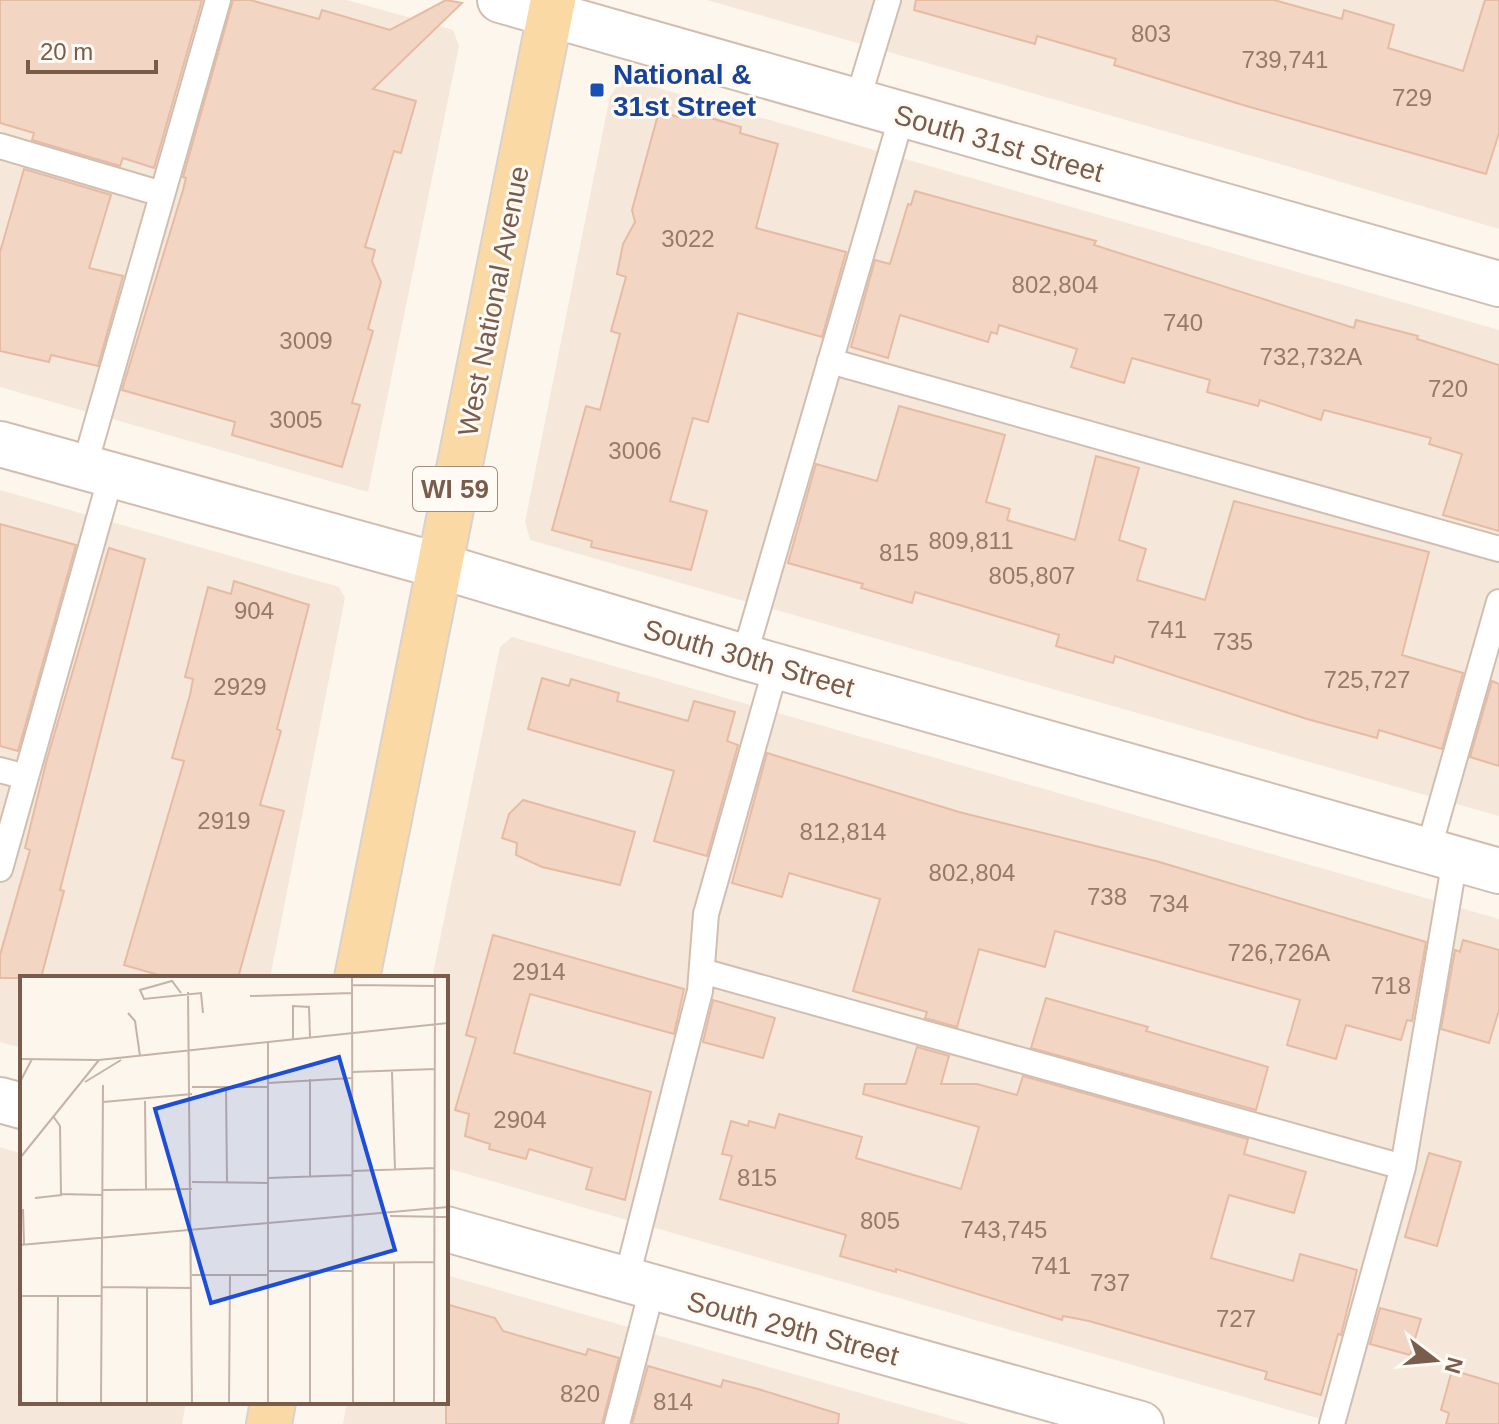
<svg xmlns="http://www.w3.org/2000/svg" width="1499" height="1424" font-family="Helvetica,sans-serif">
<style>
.residential{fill:#f5e8da}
.building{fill:#f3d5c3;stroke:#e6bba3;stroke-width:2}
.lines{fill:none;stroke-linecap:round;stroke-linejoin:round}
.service-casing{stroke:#d1beb0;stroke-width:28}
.minor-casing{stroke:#d1beb0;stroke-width:48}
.primary-casing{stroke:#dad1cd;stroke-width:48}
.service{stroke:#fff;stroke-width:24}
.minor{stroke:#fff;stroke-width:44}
.primary{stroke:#fbd9a5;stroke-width:44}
.transit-dot{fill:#1a4fb4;stroke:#fffaf3;stroke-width:3}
.labels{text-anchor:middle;stroke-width:6;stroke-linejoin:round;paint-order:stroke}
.number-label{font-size:24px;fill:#987a6a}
.shield{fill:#fffaf3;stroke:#a28b7f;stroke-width:2}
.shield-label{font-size:26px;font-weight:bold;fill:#7a5c4d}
.transit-label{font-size:28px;font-weight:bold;fill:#164399;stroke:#fffaf3;text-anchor:start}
.street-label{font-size:28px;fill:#7a5c4d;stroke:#fffaf3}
.inset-road{fill:none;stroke:#c5b3a7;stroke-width:2}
.view{fill:#1d4ed8;fill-opacity:0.15;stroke:#1d4ed8;stroke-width:4}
.inset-edge{fill:none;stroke:#7a5c4d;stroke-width:4}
</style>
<rect width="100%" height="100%" fill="#fdf6ec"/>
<!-- residential -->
<path class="residential" d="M0 0H347L453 30 459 46 368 492 0 387Z
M707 0H1499V229L1294 168Z
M634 81 1499 330V816L530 540 525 522 610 96 619 83Z
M0 490 339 587 345 598 270 978H22V1048L0 1042Z
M512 637 1499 919V1424H1338L446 1168V978H432L500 647Z
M0 1147 22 1154V1402H186L182 1424H0Z
M446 1275 969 1424H343L347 1402H446Z"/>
<!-- building -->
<path class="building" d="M0 0H202L154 168 123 158 120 166 32 140 34 133 0 123Z
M233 0H250L319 19 322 10 390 30 446 0 462 3 373 89 416 101 401 153 394 151 365 247 375 250 372 261 381 282 368 329 373 331 352 403 360 405 342 467 232 435 235 422 122 390 183 190 186 178 183 177Z
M916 0H1274L1342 19 1344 10 1394 25 1388 48 1463 71 1485 0H1499V133L1486 174 1243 105 1114 65 1116 59 1037 36 1035 44 914 10Z
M680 109 741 127 740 133 778 144 756 228 846 252 822 337 738 313 708 422 693 418 670 501 707 511 691 570 591 547 592 541 552 530 586 406 600 410 620 334 611 331 626 277 617 274 623 244 635 222 632 210 659 111 678 117Z
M24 169 111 195 89 268 123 276 98 366 51 355 49 362 0 351V252Z
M915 191 1096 241 1094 245 1354 328 1356 320 1418 336 1417 339 1499 365V531L1443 515 1462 454 1429 444 1431 438 1324 410 1321 420 1260 400 1258 406 1207 392 1210 380 1132 358 1124 383 1071 367 1077 349 999 325 997 334 991 332 988 342 900 315 888 358 851 347 875 260 890 264 908 204 911 205Z
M899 406 1005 435 986 502 1010 509 1007 520 1075 540 1096 456 1139 468 1119 540 1146 549 1137 580 1205 600 1234 501 1429 552 1402 655 1463 673 1442 749 1379 730 1377 738 1307 719 1115 656 1113 663 1056 646 1059 635 966 607 915 592 912 603 861 588 863 584 788 563 816 464 877 481Z
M0 524 76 545 18 751 0 746Z
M109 548 145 559 60 890 64 891 41 978H0V955L30 850 25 848 47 759Z
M234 581 309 605 277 729 281 731 260 805 284 811 238 978H169L124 965 184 761 172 758 190 695 193 679 185 677 208 587 231 594Z
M542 678 569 686 571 679 619 693 617 701 688 721 694 701 735 712 727 741 738 745 707 856 654 841 674 771 528 729Z
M1492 681 1499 684V766L1470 757Z
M767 753 959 812 1156 861 1426 942 1412 1021 1407 1020 1401 1040 1346 1025 1336 1059 1287 1045 1300 1000 1055 931 1045 967 979 949 957 1027 925 1018 927 1012 853 991 880 899 789 873 782 897 732 883Z
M523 800 635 832 620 885 542 867 516 855 517 843 502 838 509 814Z
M493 935 684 989 674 1034 530 994 514 1053 651 1092 625 1200 586 1189 592 1168 529 1149 526 1159 489 1149 490 1144 465 1136 469 1114 455 1110 476 1038 466 1035Z
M1463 940 1499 950V1010L1489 1043 1441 1029 1455 950 1460 952Z
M1046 998 1148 1027 1146 1031 1268 1067 1256 1110 1031 1048Z
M713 1000 775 1018 763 1058 703 1042Z
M917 1047 949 1056 941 1084H977L1017 1095 1023 1076 1248 1139 1244 1154 1306 1172 1294 1213 1229 1195 1211 1258 1293 1281 1300 1254 1357 1270 1341 1335 1338 1334 1321 1395 1265 1379 1267 1372 1089 1321 1063 1316 1062 1320 896 1269V1272L840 1256 846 1235 720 1199 732 1156 722 1154 731 1121 748 1126 749 1121 775 1128 779 1114 862 1137 856 1158 961 1189 979 1127 863 1094 865 1084H906Z
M1429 1153 1461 1162 1437 1246 1405 1237Z
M446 1304 495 1318 503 1331 586 1355 588 1349 619 1358 602 1424H446Z
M1380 1308 1421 1319 1410 1355 1370 1344Z
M648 1366 721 1387 723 1380 758 1389 839 1414 838 1424H632Z
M1452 1370 1499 1384V1424H1446L1449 1413 1441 1410Z"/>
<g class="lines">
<defs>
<path id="service" d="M857 102 888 0
M0 146 162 194
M830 361 1499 549
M84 468 218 0
M744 657 902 115
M0 770 26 777
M1428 851 1499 602
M0 869 111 476
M702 971 1403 1167
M626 1281 700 991 706 914 776 667
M617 1424 652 1289
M1332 1424 1403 1167 1455 859"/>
<path id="minor" d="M500 0 1499 284
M0 444 440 566 744 657 1499 871
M0 1100 22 1106
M446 1229 1141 1424"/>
<path id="primary" d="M357 978 553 0
M269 1424 273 1402"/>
</defs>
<!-- service casing -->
<use href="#service" class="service-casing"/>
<!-- minor casing -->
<use href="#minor" class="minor-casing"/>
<!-- primary casing -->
<use href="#primary" class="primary-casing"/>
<!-- service -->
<use href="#service" class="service"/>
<!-- minor -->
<use href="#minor" class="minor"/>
<!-- primary -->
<use href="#primary" class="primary"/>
</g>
<!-- markers -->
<rect class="transit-dot" x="589" y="82" width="16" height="16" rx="4"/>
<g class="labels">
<!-- number labels -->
<g class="number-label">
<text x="1151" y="42">803</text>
<text x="1285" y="68">739,741</text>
<text x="1412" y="106">729</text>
<text x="688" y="247">3022</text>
<text x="1055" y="293">802,804</text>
<text x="1183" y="331">740</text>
<text x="306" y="349">3009</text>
<text x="1311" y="365">732,732A</text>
<text x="1448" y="397">720</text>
<text x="296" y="428">3005</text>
<text x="635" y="459">3006</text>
<text x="971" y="549">809,811</text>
<text x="899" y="561">815</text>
<text x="1032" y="584">805,807</text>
<text x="254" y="619">904</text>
<text x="1167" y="638">741</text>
<text x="1233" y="650">735</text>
<text x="1367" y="688">725,727</text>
<text x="240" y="695">2929</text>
<text x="224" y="829">2919</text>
<text x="843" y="840">812,814</text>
<text x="972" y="881">802,804</text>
<text x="1107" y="905">738</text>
<text x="1169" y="912">734</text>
<text x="1279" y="961">726,726A</text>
<text x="539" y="980">2914</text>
<text x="1391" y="994">718</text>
<text x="520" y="1128">2904</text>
<text x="757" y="1186">815</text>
<text x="880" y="1229">805</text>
<text x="1004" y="1238">743,745</text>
<text x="1051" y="1274">741</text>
<text x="1110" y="1291">737</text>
<text x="1236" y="1327">727</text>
<text x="580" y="1402">820</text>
<text x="673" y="1410">814</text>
</g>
<!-- shield labels -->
<rect class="shield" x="413" y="467" width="84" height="44" rx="6"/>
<g class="shield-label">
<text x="455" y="498">WI 59</text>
</g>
<!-- transit labels -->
<g class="transit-label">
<text x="613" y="84">National &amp;<tspan x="613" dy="32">31st Street</tspan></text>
</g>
<!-- street labels -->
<g class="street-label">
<text transform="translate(999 143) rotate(16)" y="10">South 31st Street</text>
<text transform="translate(493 301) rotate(-79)" y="10">West National Avenue</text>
<text transform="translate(749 658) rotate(16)" y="10">South 30th Street</text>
<text transform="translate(793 1328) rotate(15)" y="10">South 29th Street</text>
</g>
</g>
<!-- overview -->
<g transform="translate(20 976)">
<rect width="428" height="428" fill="#fdf6ec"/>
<path class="inset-road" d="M332 0 333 428M333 9 415 10M168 16 172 428M161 17 152 5 120 14 124 23 181 17 183 37M230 20 333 17M108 37 115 45 120 80M273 63V30L289 31 290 61M248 66V428M0 83 79 84 428 47M332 96 415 93M372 96 375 194M290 103V200M0 106 12 83M65 106 101 84M248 107 332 102M172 111H248M206 111 207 206M125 125 126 213M83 126 172 118M33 140 40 150 41 218 82 219M0 182 79 84M333 195 415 192M248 202 333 199M172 206 248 207M82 214 172 213M15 222 42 219M3 233 4 268M370 240 428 241M0 269 428 231M333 287 414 286M374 287V428M248 295H333M172 299H248M82 311 172 312M0 320H82M37 428 38 320M81 428 83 109M127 428V311M209 428 210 299M290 428V295M414 428 415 0"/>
<path class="view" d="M319 81 375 274 191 327 135 133Z"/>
<rect width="428" height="428" class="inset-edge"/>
</g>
<!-- north arrow -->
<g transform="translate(1435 1360) rotate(106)" stroke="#fffaf3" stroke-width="6" paint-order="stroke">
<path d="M0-6L14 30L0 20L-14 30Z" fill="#7a5c4d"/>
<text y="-12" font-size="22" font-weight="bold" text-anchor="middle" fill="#7a5c4d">N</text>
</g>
<!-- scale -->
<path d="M28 60v12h128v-12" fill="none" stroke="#7a5c4d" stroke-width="4"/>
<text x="40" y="60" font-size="24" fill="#7a5c4d" stroke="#fffaf3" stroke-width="6" paint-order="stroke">20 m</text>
</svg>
